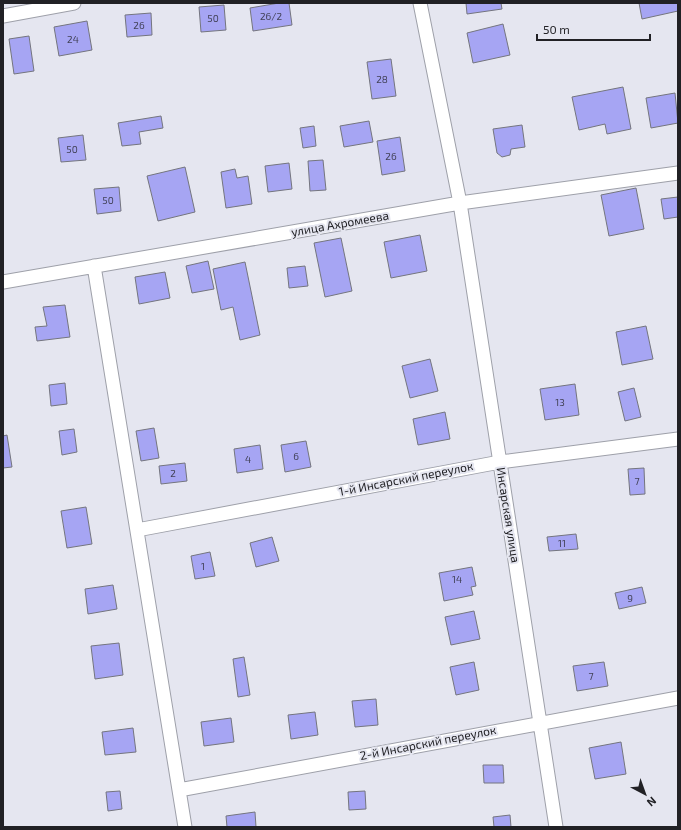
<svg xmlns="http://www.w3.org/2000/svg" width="681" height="830" font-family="'Exo 2',sans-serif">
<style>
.building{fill:#a6a5f3;stroke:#74757e}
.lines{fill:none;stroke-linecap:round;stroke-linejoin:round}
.minor-casing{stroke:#9ea0a9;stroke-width:15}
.minor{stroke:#fff;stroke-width:13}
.labels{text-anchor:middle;stroke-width:4;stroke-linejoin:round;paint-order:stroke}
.number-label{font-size:10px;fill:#424258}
.street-label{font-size:12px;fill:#212125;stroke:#e5e6f0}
</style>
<rect width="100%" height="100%" fill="#e5e6f0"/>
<!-- building -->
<path class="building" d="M279 3H289L292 25 253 31 250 8Z
M466 3H501L502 9 467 14Z
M639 3H678V11L642 19Z
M224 5 226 30 201 32 199 7Z
M151 13 152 35 127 37 125 15Z
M87 21 92 50 59 56 54 27Z
M503 24 510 55 473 63 467 33Z
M29 36 34 71 14 74 9 39Z
M391 59 396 96 372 99 367 62Z
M623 87 631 129 607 134 605 124 579 130 572 97Z
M675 93 678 123 651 128 646 98Z
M161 116 163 128 139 132 141 144 122 146 118 123Z
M369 121 373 142 344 147 340 126Z
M522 125 525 147 511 149 510 155 502 157 497 153 493 129Z
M314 126 316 146 303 148 300 128Z
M83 135 86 160 61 162 58 138Z
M400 137 405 171 382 175 377 141Z
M323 160 326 190 310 191 308 161Z
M289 163 292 189 268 192 265 166Z
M185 167 195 212 158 221 147 176Z
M235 169 237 178 248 176 252 204 226 208 221 172Z
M119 187 121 211 97 214 94 189Z
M636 188 644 229 609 236 601 195Z
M678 197V217L664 219 661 199Z
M420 235 427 271 391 278 384 242Z
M341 238 352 291 325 297 314 243Z
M208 261 214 289 192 293 186 266Z
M245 262 260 335 240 340 233 307 221 310 213 269Z
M305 266 308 286 289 288 287 268Z
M165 272 170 298 139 304 135 277Z
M65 305 70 337 37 341 35 327 47 326 43 307Z
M646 326 653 359 622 365 616 332Z
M430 359 438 391 410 398 402 366Z
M65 383 67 404 51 406 49 385Z
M575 384 579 415 545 420 540 389Z
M634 388 641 417 625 421 618 392Z
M445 412 450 439 418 445 413 419Z
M154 428 159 458 141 461 136 431Z
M74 429 77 452 62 455 59 431Z
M7 435 12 467 3 468V436Z
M306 441 311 467 285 472 281 445Z
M260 445 263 469 237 473 234 449Z
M185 463 187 481 161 484 159 466Z
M644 468 645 494 630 495 628 469Z
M86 507 92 544 67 548 61 511Z
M576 534 578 549 549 551 547 537Z
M272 537 279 561 256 567 250 543Z
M210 552 215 576 195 579 191 556Z
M472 567 476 586 471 587 473 595 444 601 439 573Z
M113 585 117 609 88 614 85 589Z
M642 587 646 603 619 609 615 593Z
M474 611 480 639 451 645 445 617Z
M119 643 123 675 95 679 91 646Z
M244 657 250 695 238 697 233 659Z
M474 662 479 690 456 695 450 667Z
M604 662 608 686 577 691 573 666Z
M376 699 378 725 355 727 352 701Z
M315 712 318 735 291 739 288 715Z
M231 718 234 742 204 746 201 722Z
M133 728 136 752 105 755 102 732Z
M621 742 626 774 595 779 589 748Z
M483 765H503L504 783H484Z
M120 791 122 809 108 811 106 792Z
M365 791 366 809 349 810 348 792Z
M255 812 256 827H227L226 816Z
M510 815 511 827H494L493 817Z"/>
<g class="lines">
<defs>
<path id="minor" d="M420 3 460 203 556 827
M3 16 74 3
M94 266 185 827
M3 282 460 203 678 173
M137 530 500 462 678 439
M179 790 678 698"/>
</defs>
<!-- minor casing -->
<use href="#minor" class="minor-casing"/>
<!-- minor -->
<use href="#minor" class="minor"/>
</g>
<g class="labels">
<!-- number labels -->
<g class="number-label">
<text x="271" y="20">26/2</text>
<text x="213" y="22">50</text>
<text x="139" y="29">26</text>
<text x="73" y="43">24</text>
<text x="382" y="83">28</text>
<text x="72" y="153">50</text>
<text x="391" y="160">26</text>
<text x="108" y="204">50</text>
<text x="560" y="406">13</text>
<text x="296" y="460">6</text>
<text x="248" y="463">4</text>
<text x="173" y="477">2</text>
<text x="637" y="485">7</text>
<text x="562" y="547">11</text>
<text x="203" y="570">1</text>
<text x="457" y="583">14</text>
<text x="630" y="602">9</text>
<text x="591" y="680">7</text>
</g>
<!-- street labels -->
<g class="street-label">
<text transform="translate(340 224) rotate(-10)" y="4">улица Ахромеева</text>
<text transform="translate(406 479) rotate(-11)" y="4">1-й Инсарский переулок</text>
<text transform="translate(508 515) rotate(81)" y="4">Инсарская улица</text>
<text transform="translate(428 743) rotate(-11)" y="4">2-й Инсарский переулок</text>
</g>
</g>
<!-- border -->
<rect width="681" height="830" fill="none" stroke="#212125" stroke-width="8"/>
<!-- north arrow -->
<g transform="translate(645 794) rotate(139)" stroke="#e5e6f0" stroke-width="3" paint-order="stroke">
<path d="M0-3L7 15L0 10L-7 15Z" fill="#212125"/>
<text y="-6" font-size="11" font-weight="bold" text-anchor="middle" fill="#212125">N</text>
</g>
<!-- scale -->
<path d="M537 34v6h113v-6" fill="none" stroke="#212125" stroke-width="2"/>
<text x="543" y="34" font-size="12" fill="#212125" stroke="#e5e6f0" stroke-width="3" paint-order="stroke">50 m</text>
</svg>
